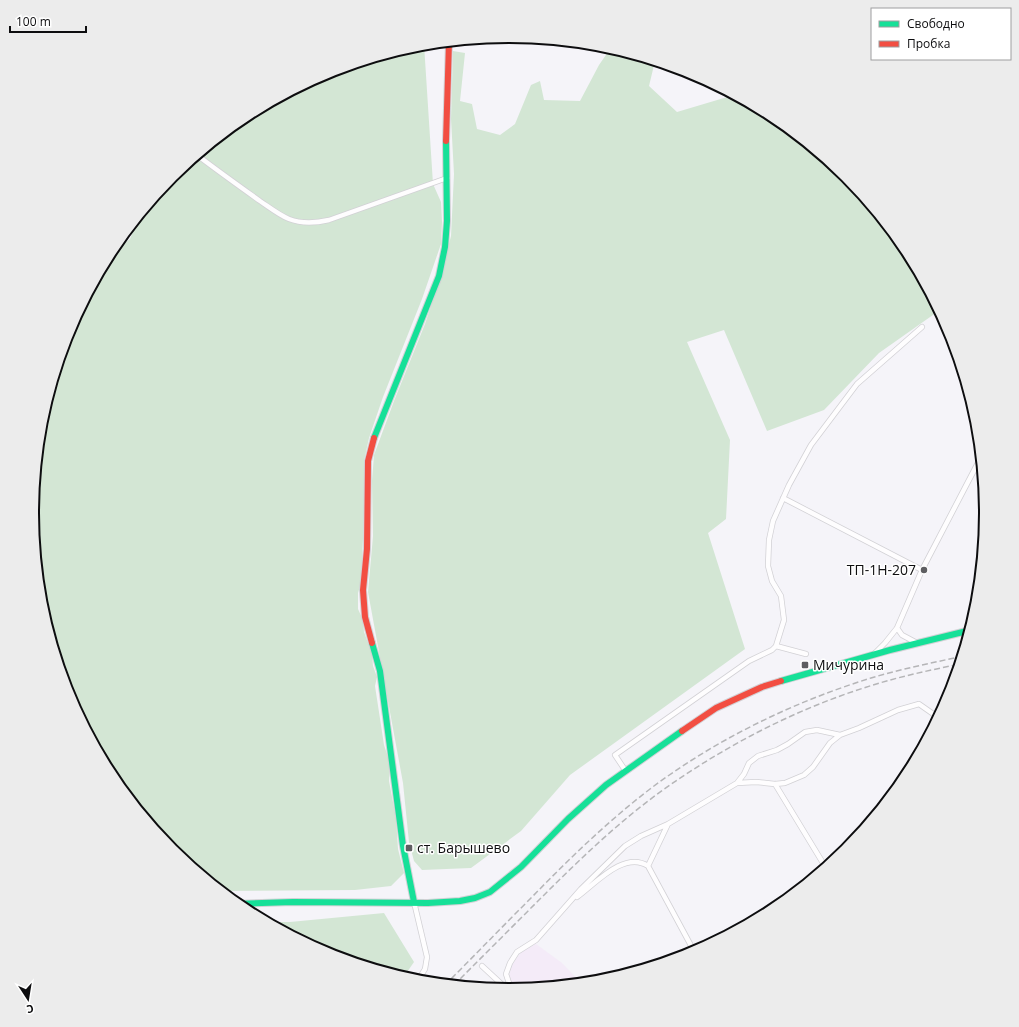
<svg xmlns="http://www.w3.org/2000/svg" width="1019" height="1027" font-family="'Open Sans',sans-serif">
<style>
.industrial{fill:#f4ebf8}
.green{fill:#d3e6d4}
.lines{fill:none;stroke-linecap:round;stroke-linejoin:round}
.street-casing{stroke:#d2d1d5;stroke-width:6}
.fast-casing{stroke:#d2d1d5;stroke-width:8}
.jam-casing{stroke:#d2d1d5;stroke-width:8}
.street{stroke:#fefdfe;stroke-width:4.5}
.fast{stroke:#16e098;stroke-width:6}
.jam{stroke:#f24e42;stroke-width:6}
.rail{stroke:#b5b5b7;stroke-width:1.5;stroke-dasharray:6 3;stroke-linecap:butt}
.poi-dot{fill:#5e5e61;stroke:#fff;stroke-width:1.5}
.labels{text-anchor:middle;stroke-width:3;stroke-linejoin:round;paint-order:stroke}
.poi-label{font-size:14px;fill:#0d0d0f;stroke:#fff;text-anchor:start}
.rim{fill:none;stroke:#0d0d0f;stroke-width:2}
</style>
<rect width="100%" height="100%" fill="#f5f4f9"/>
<!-- industrial -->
<path class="industrial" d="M536 944 562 963 582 984 519 990 508 980 512 964 522 951Z"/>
<!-- green -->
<path class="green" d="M424 44 433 184 441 202 442 222 441 244 422 299 383 397 369 438 364 461 365 489 363 538 361 583 358 593V609L363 620 364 632 372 654 373 666 377 677 375 686 384 745 390 763 389 781 396 818 398 849 404 873 391 886 355 890 220 891 172 851 112 779 68 696 41 606 32 513 41 420 68 331 113 248 116 244 121 246 130 239 139 216 172 176 244 116 327 72 417 45Z
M618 50 655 61 649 86 677 112 734 95 775 117 847 176 907 248 940 310 879 353 824 410 767 431 724 330 687 342 730 440 726 519 708 533 745 649 570 775 521 831 471 868 422 870 414 861 409 842 403 783 368 592 373 536 372 481 374 455 394 401 425 324 440 279 451 236 454 174 451 119 453 51 465 53 460 101 472 104 477 129 500 135 515 124 531 85 540 81 544 100 580 101 599 65 608 52Z
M384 913 414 962 403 978 327 955 266 922H290Z"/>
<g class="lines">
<defs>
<path id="street" d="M197 155C218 171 239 186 260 201 269 207 279 215 289 219 302 224 316 223 329 220L447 178
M783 498 922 570
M897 628 902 635 917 643
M806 654 776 646 784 620 781 596 772 581 768 566 769 540 773 521 789 485 811 445 857 384 922 327
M873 655 885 643 897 628 922 570 981 457
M625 770 615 755 749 661 772 650 776 646
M737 783 744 774 749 763 758 756 777 750 788 744 805 732 817 730 840 735
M775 784 826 868
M648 866 668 824
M577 897C594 885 624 850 648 866L695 953
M414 902 427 957 425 969 417 982
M482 966 509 991
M515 990 509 983 506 974 510 963 517 952 536 940 581 889 625 846 641 836 668 824 737 783 756 782 775 784 785 783 804 775 813 767 830 743 840 735 859 728 898 710 919 704 939 718"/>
<path id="fast" d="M374 438 439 276 445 247 447 221 446 141
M372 643 380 671 403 846 414 902
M781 681 890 650 971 630
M236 904 293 902 428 903 460 901 475 898 490 892 521 867 568 819 606 785 682 731"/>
<path id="jam" d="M446 141 449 42
M372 643 365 617 363 590 367 549 368 461 374 438
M682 731 716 708 762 687 781 681"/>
</defs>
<!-- street casing -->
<use href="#street" class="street-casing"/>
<!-- fast casing -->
<use href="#fast" class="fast-casing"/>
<!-- jam casing -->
<use href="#jam" class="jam-casing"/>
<!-- street -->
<use href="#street" class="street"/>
<!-- fast -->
<use href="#fast" class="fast"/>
<!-- jam -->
<use href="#jam" class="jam"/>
<!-- rail -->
<path class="rail" d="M445 985C474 956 502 927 531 898 569 859 607 822 650 789 715 740 793 702 871 678 901 669 932 663 963 656
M454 985C481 958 509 930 536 903 578 861 621 819 670 785 732 742 801 707 873 685 902 676 931 670 960 664"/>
</g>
<!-- markers -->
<g class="poi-dot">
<circle cx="924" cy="570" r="4"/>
<rect x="801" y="661" width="8" height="8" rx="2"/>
<rect x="405" y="844" width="8" height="8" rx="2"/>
</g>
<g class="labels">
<!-- poi labels -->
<g class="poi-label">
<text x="916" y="575" text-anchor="end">ТП-1Н-207</text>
<text x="813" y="670">Мичурина</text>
<text x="417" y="853">ст. Барышево</text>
</g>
</g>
<!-- crop -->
<path d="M0 0H1019V1027H0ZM39 513a470 470 0 1 1 940 0a470 470 0 1 1-940 0Z" fill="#ececec" fill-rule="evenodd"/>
<path class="rim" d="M39 513a470 470 0 1 1 940 0a470 470 0 1 1-940 0Z"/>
<!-- legend -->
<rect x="871" y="8" width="140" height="52" fill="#ffffff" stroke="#9e9e9f"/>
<rect x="879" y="21" width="20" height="6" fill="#16e098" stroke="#9e9e9f"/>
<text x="907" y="28" font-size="12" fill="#0d0d0f">Свободно</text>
<rect x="879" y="41" width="20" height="6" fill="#f24e42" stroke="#9e9e9f"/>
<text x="907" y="48" font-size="12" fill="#0d0d0f">Пробка</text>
<!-- north arrow -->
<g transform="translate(28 999) rotate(168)" stroke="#ffffff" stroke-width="3" paint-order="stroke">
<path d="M0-3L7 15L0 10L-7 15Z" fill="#0d0d0f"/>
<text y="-6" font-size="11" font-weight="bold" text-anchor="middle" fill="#0d0d0f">С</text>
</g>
<!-- scale -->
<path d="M10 26v6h76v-6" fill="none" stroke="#0d0d0f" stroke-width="2"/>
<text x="16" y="26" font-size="12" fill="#0d0d0f" stroke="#ffffff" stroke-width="3" paint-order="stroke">100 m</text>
</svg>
